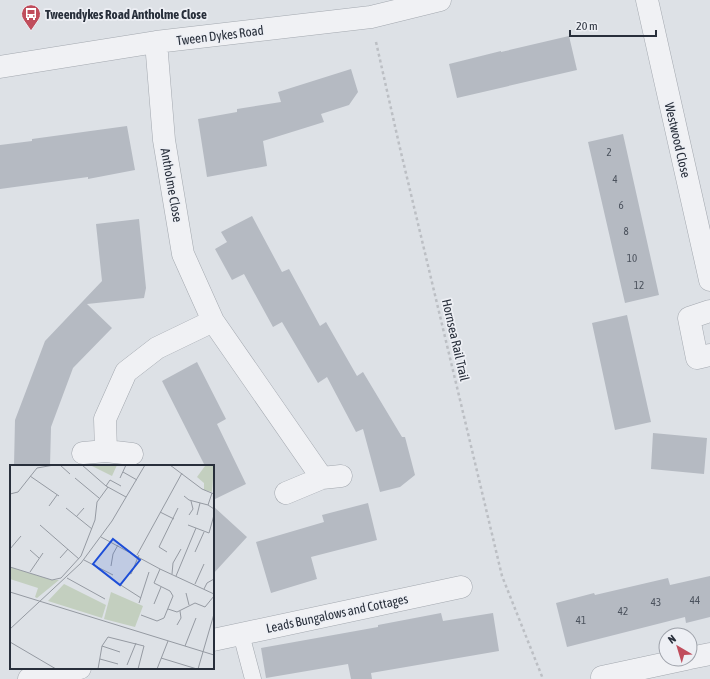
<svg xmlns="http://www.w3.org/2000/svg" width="710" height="679" font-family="'Asap Condensed',sans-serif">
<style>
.building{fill:#b5bac2}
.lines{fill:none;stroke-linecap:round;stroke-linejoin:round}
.lane-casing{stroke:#a3a8af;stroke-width:17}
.street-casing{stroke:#a3a8af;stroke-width:23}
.path{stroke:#bcbfc4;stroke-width:2.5;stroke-dasharray:3 3;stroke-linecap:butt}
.lane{stroke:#f0f1f4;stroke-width:16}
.street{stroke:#f0f1f4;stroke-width:22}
.labels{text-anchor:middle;stroke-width:3.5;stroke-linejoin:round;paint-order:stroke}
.number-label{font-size:11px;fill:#4b525d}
.poi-label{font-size:13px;font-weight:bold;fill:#282f3b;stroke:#edeff4;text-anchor:start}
.street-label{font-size:13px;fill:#282f3b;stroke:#edeff4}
.inset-road{fill:none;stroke:#959aa2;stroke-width:1}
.view{fill:#1d4ed8;fill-opacity:0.15;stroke:#1d4ed8;stroke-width:2}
.inset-edge{fill:none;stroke:#282f3b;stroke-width:2}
</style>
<rect width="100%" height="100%" fill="#dde1e6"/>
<!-- building -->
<path class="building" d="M569 36 577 70 457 98 449 64 501 51V52Z
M351 69 358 92 349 105 321 114 324 122 263 141 267 166 207 177 198 119 237 112V109L281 102 278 92Z
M127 126 135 170 88 179V177L0 189V145L32 141V139Z
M623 134 659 295 625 303 588 142Z
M252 216 282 272 289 269 320 326 326 322 357 376 363 372 402 437H405L415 475 400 487 380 492 363 429 356 432 327 377 318 383 282 322 273 327 244 274 232 280 215 249 227 242 221 232Z
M139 219 146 288 144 298 87 304 112 328 73 368 51 427 50 466H14L15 420 45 341 102 281 96 224Z
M627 315 651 422 615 430 592 323Z
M197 362 226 419 217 424 246 484 213 500V466H205L162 381Z
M653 433 707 438 704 474 651 469Z
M368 503 377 540 311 557 317 579 271 593 256 542 324 522 322 515Z
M213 506 247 537 213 574Z
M710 576V617L686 623 685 617 567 647 556 603 594 593 595 595 668 578 670 585Z
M441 613 443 621 493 613 499 651 371 673 372 679H351L348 664 266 678 261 648 378 627V625Z"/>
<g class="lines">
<defs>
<path id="lane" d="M241 634 253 679"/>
<path id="street" d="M647 0 710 280
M156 42 164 140 183 254 213 321 322 478
M0 67 156 42 371 17 440 0
M710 311 689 318 697 358 710 355
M106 451 105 419 126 372 157 348 213 321
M83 453 106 451 132 454
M286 493 322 478 341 476
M213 640 461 587
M690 658 710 654
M602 677 686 659
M29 679 80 668"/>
</defs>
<!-- lane casing -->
<use href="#lane" class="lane-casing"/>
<!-- street casing -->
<use href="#street" class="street-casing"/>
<!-- path -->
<path class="path" d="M376 42 399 144 502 576 543 679"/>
<!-- lane -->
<use href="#lane" class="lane"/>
<!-- street -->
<use href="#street" class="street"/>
</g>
<!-- icons -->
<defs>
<symbol id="bus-pin" viewBox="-11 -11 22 30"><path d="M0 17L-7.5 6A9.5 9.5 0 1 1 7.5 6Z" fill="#c04d5c" stroke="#edeff4"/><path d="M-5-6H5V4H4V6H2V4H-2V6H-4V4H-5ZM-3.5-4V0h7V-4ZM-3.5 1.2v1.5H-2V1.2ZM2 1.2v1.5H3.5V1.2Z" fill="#fff"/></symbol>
</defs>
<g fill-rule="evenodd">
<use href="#bus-pin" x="20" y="3" width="22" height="30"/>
</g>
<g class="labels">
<!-- number labels -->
<g class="number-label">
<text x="609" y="156">2</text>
<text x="615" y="183">4</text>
<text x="621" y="209">6</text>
<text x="626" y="235">8</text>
<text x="632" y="262">10</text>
<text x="639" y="289">12</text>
<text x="695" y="604">44</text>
<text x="656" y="606">43</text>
<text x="623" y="615">42</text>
<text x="581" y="624">41</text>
</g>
<!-- poi labels -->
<g class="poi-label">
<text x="45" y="19">Tweendykes Road Antholme Close</text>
</g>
<!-- street labels -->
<g class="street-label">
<text transform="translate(220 35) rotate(-7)" y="5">Tween Dykes Road</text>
<text transform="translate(678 140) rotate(77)" y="5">Westwood Close</text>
<text transform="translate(172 185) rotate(80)" y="5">Antholme Close</text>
<text transform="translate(456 340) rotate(77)" y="5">Hornsea Rail Trail</text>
<text transform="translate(337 613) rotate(-12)" y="5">Leads Bungalows and Cottages</text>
</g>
</g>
<!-- overview -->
<g transform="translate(10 465)">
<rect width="204" height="204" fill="#dde1e6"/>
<path d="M107 0 102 11 82 1V0ZM193 0H204L202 27 194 25V18L187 12 195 1ZM0 102 42 115H49L27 133 25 132 28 123 0 114ZM54 119 96 140 92 153 38 136ZM101 127 133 141 125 162 94 154Z" fill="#c3cfbf"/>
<path class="inset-road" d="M50 0 60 9M72 0 96 21 116 32M160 0 192 24 204 29M113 7 127 15M20 11 49 31M65 13 89 33M110 13 116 0M96 21 100 15 111 21M202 28 198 40 204 44M0 29 8 27 27 3 44 0M174 31 179 35 198 40M39 41 47 30M56 43 82 64M150 47 164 54M179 50 183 44 181 36M187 50 190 38M66 52 74 43M30 60 69 94M178 60 199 68M199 68 204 50M91 72 150 104 204 129M0 84 11 71M20 85 29 93M157 87 149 82 168 43M185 87 194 67M127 90 172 8M50 93 58 84M74 95 103 110M101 101 103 89 108 80M0 102 42 115 51 113 71 91 85 55 87 37 98 22M20 107 33 88M121 107 119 108 121 109 129 90M162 109 163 98 171 84M166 111 186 63M57 113 95 134M106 117 131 133M185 119 194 99M194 124 197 118 204 114M0 127 204 190M176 128 179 140M129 138 139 107M144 139 151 122M158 144 167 147 185 138 195 142 204 131M131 150 147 156 154 153 163 131 160 126 144 118 150 104M167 160 171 153 170 146M0 164 71 98 102 56 135 0M0 177 46 204M92 181 110 187M175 181 186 153M151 193 187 204M90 194 108 199M117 200 126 178M88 204 92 181 98 172 134 181 128 204M147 204 158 176M188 204 204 149"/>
<path class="view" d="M103 74 130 95 110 120 83 99Z"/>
<rect width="204" height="204" class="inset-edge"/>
</g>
<!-- north arrow -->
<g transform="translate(678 647) rotate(322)"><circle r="19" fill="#edeff4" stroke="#9ea2aa"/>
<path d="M0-3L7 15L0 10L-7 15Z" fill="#c04d5c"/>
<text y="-6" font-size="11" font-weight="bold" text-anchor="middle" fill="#282f3b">N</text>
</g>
<!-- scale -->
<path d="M570 30v6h86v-6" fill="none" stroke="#282f3b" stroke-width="2"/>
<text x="576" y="30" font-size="12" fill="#282f3b" stroke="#edeff4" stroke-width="3" paint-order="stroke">20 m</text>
</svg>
